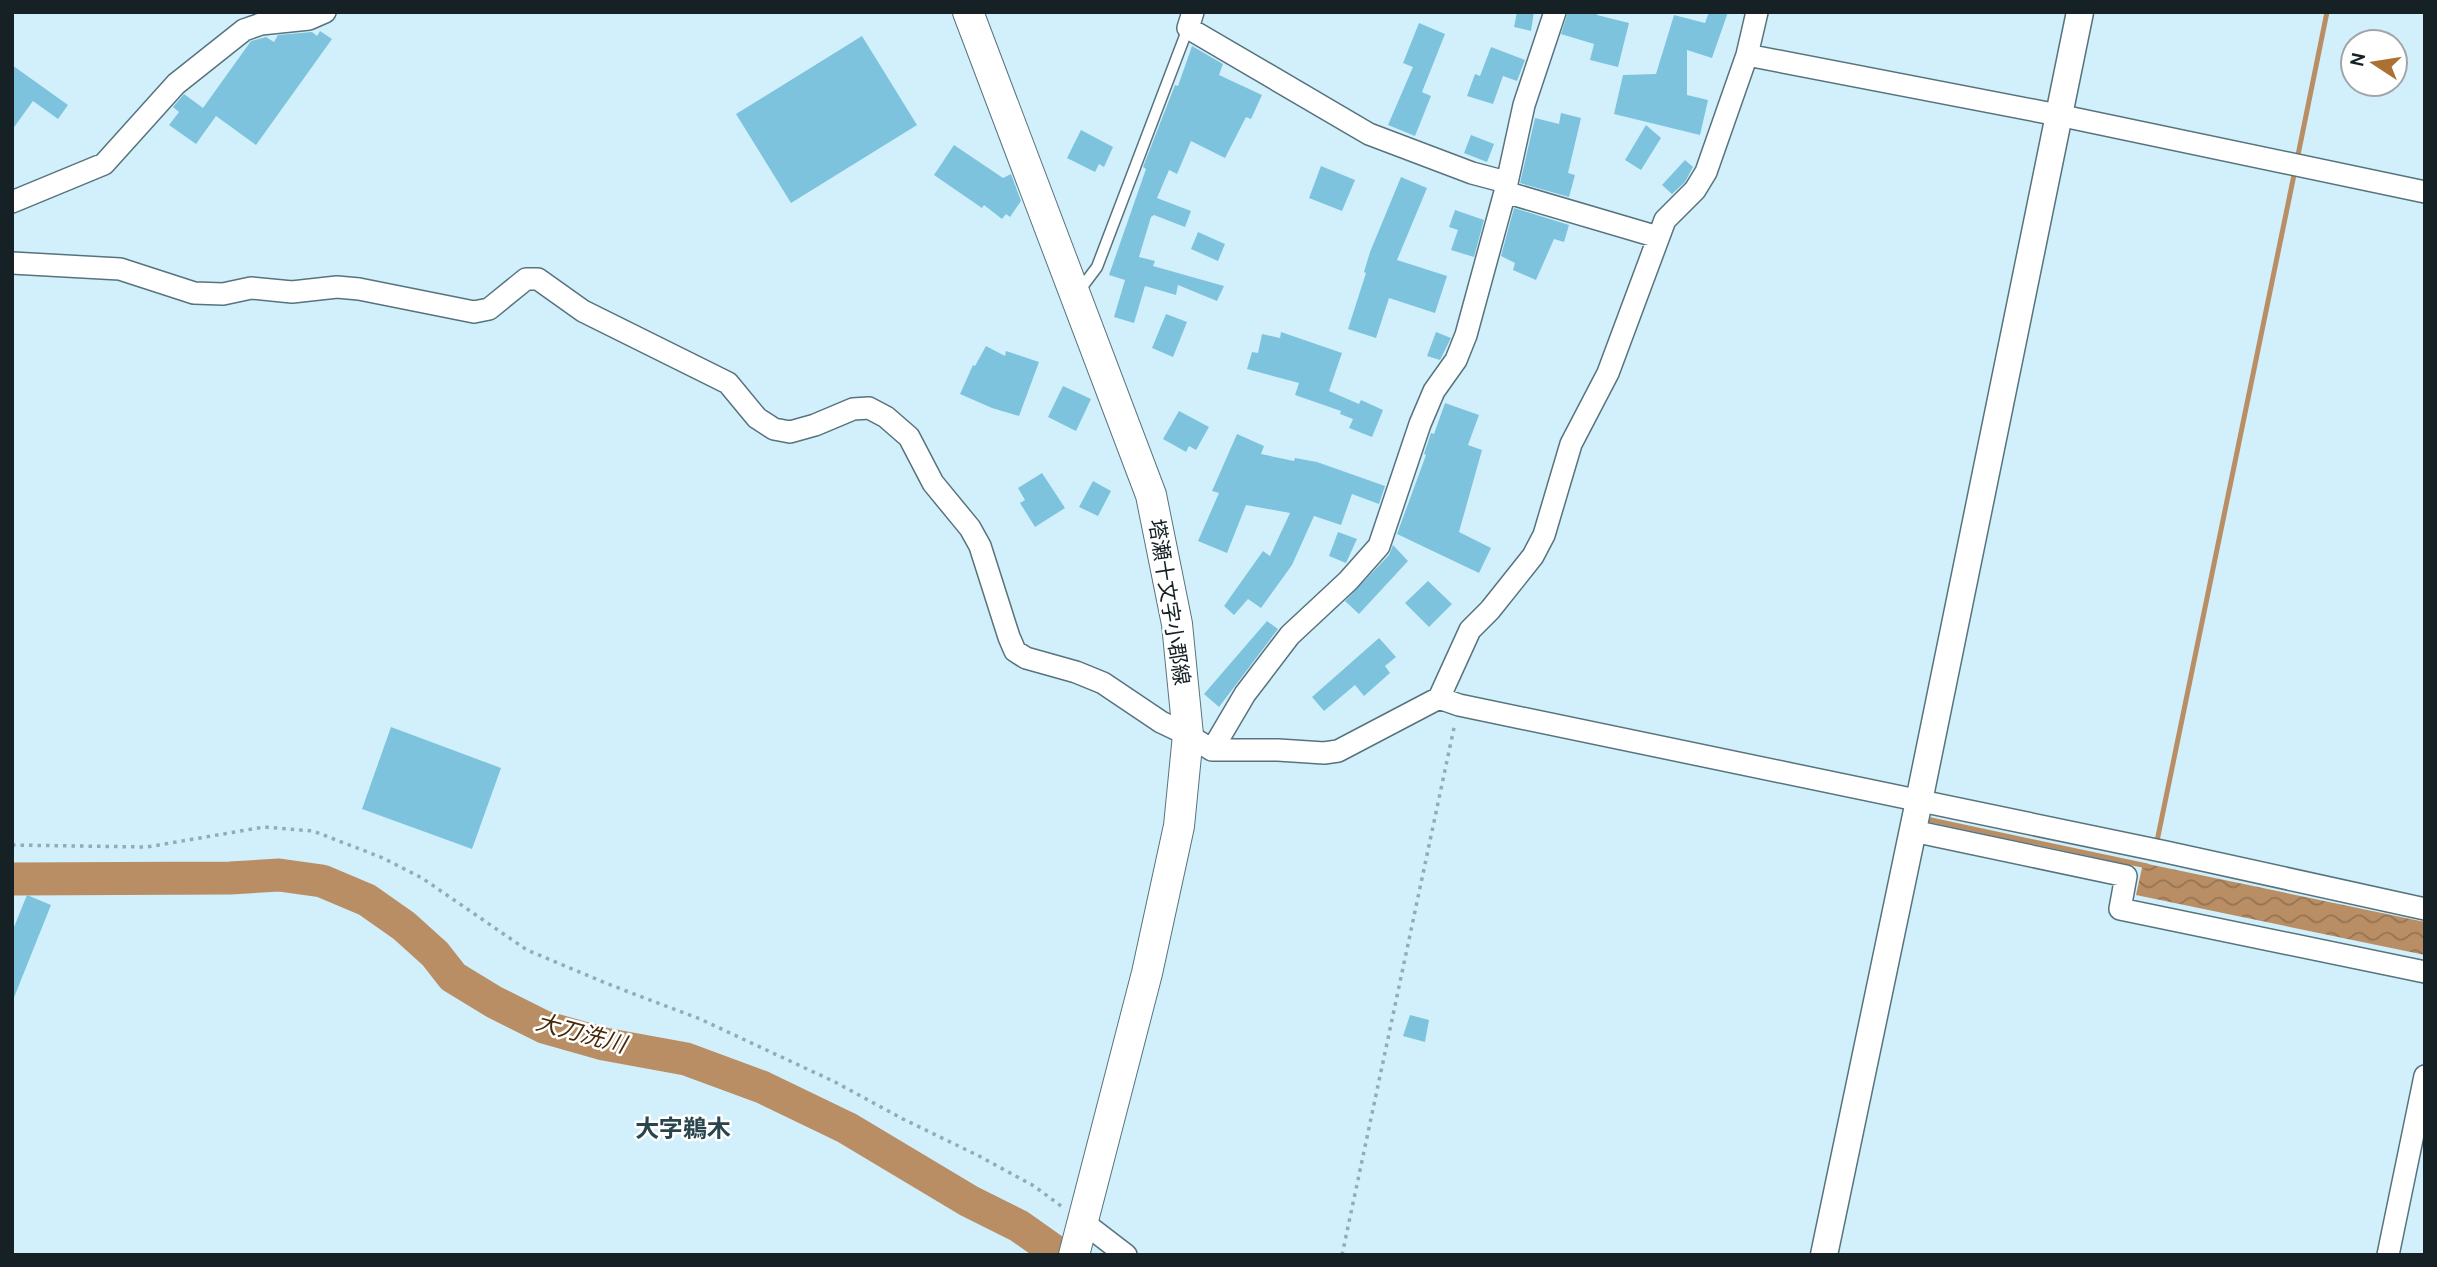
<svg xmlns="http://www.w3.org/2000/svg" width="2437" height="1267" font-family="Cabin,'Noto Sans JP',sans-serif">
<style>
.water{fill:url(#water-waves)}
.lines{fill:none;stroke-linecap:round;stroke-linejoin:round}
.stream{stroke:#ba8e64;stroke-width:5}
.river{stroke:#ba8e64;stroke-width:33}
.building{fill:#7ec3dd}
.service-casing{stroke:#57737d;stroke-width:13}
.minor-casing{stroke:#57737d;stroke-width:24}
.tertiary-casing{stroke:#57737d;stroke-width:29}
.secondary-casing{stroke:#57737d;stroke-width:32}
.path{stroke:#92abb4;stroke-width:3.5;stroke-dasharray:3.5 5;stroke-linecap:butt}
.service{stroke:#fff;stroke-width:10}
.minor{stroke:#fff;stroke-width:21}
.tertiary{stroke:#fff;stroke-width:26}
.secondary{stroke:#fff;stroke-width:30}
.labels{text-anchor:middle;stroke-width:5;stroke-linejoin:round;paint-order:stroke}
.street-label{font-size:21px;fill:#152125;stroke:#fff}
.water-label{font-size:23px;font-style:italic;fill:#472906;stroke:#fff}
.quarter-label{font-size:24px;font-weight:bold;fill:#2b454f;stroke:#fff}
</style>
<defs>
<pattern id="water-waves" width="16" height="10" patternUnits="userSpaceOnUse" patternTransform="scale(1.75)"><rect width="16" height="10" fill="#ba8e64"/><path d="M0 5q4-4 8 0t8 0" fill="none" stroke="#967452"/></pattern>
</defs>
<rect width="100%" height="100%" fill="#d1f0fc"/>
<!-- water -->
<path class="water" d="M2143 863 2425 922V955L2136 895Z"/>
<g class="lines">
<!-- stream -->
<path class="stream" d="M2297 160 2327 12
M1931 820 2147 866
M2156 846 2295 170"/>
<!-- river -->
<path class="river" d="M12 879 230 878 279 875 322 881 367 900 404 926 435 954 453 977 494 1002 544 1027 604 1044 686 1059 762 1087 847 1128 969 1201 1019 1226 1060 1255"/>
</g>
<!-- building -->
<path class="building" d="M1517 12H1534L1531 31 1514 27Z
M1568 12H1598L1597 15 1629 23 1618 67 1590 60 1594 44 1561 34Z
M1709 12H1728L1712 58 1687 50V95L1708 100 1700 135 1614 114 1623 75 1656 74 1674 15 1705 23Z
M1419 23 1445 34 1422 92 1431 96 1415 136 1388 125 1413 67 1403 63Z
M320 31 332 39 256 145 216 116 196 144 169 125 179 112 173 107 184 94 203 108 251 41 266 37 274 42 278 35 312 32 317 36Z
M862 36 917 125 791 203 736 114Z
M1192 46 1223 64 1219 75 1262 95 1251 119 1246 117 1225 158 1191 141 1177 174 1169 170 1157 198 1191 211 1185 227 1154 215 1151 217 1139 257 1155 261 1153 266 1224 286 1217 301 1178 285 1176 295 1145 286 1134 323 1114 317 1125 280 1109 275 1146 169 1143 167 1175 85 1178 86Z
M1491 47 1525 60 1517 81 1503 76 1493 104 1467 96 1475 74 1480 76Z
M12 65 68 105 58 119 33 101 12 130Z
M1561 113 1581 118 1568 173 1575 175 1569 197 1520 183 1535 118 1559 124Z
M1646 125 1661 138 1641 170 1625 160Z
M1081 130 1113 147 1104 167 1099 164 1095 172 1067 158Z
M1471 135 1494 144 1487 162 1464 153Z
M954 145 1003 178 1011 174 1021 201 1010 217 1006 214 1002 219 984 205 982 208 934 175Z
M1685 160 1693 167 1685 182 1672 194 1662 185Z
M1321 166 1355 180 1342 211 1309 198Z
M1401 177 1427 188 1397 260 1447 276 1435 313 1389 298 1376 338 1348 329 1366 273 1364 272 1370 252Z
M1514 208 1569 225 1564 242 1554 239 1536 280 1513 270 1515 263 1501 256Z
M1455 210 1484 220 1474 257 1451 250 1458 230 1449 227Z
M1198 232 1225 244 1218 261 1191 249Z
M1166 314 1187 322 1173 357 1152 348Z
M1281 332 1342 353 1329 391 1359 404 1361 400 1383 410 1372 437 1349 428 1353 419 1340 414 1341 411 1295 395 1299 383 1247 369 1252 352 1258 353 1262 334 1280 338Z
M1436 332 1451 338 1440 360 1427 356Z
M986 346 1005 356 1006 351 1039 362 1019 416 992 408 960 394 973 365 975 366Z
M1063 386 1091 399 1076 431 1048 417Z
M1445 403 1479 415 1468 445 1482 450 1459 532 1491 548 1479 573 1397 534 1426 455 1424 454 1431 433 1434 434Z
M1179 411 1209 427 1196 450 1189 446 1186 452 1163 439Z
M1237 434 1264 446 1261 454 1294 461 1295 458 1317 462 1385 486 1379 504 1352 494 1341 525 1314 516 1292 565 1261 608 1248 599 1234 615 1224 606 1263 551 1270 556 1290 513 1246 505 1227 553 1198 541 1219 493 1212 491Z
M1042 473 1065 508 1035 527 1020 503 1025 500 1018 488Z
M1093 481 1111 491 1098 516 1079 507Z
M1338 532 1357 539 1346 563 1329 556Z
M1393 545 1408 561 1359 614 1345 601 1389 555Z
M1428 581 1452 604 1429 627 1405 603Z
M1267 621 1278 629 1219 707 1204 694Z
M1379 638 1396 657 1385 666 1390 673 1364 696 1355 685 1324 711 1312 697Z
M391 727 501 768 472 849 362 809Z
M27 895 51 905 13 1000 12 932Z
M1410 1015 1429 1020 1425 1042 1403 1036Z"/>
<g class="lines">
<defs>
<path id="service" d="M1079 291 1097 267 1188 28"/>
<path id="minor" d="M1193 12 1188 28 1369 134 1472 173 1506 182
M1747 55 2058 115 2425 192
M1505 192 1658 237
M12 202 104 164 176 84 244 30 261 24 309 19 325 12
M12 263 120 269 194 293 223 294 251 288 292 292 337 287 359 289 474 312 489 309 526 279H538L583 311 728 383 757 418 774 429 790 432 815 425 853 409 869 408 886 417 909 437 933 483 970 528 980 546 1009 637 1015 651 1026 658 1076 672 1103 683 1161 722 1188 735 1212 750H1278L1324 753 1338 751 1439 698 1470 630 1490 610 1533 556 1544 535 1571 444 1608 373 1665 220 1695 190 1706 172 1747 55 1757 12
M1439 698 1459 705 2166 852 2425 909
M1212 750 1245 694 1290 635 1348 581 1379 546 1420 424 1434 391 1456 360 1466 335 1505 192 1524 105 1555 12
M1913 831 2126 876 2120 909 2425 972
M1083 1222 1126 1255
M2388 1255 2425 1076"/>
<path id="tertiary" d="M1824 1255 1919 801 2080 12"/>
<path id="secondary" d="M968 12 1151 495 1177 624 1188 735 1179 826 1147 973 1074 1255"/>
</defs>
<!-- service casing -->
<use href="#service" class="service-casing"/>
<!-- minor casing -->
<use href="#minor" class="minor-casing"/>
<!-- tertiary casing -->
<use href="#tertiary" class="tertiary-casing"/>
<!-- secondary casing -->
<use href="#secondary" class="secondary-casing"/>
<!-- path -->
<path class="path" d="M12 845 147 847 264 827 313 831 383 858 422 878 527 950 608 984 700 1019 835 1082 903 1119 979 1156 1034 1186 1061 1206
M1342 1255 1455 723"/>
<!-- service -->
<use href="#service" class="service"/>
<!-- minor -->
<use href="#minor" class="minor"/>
<!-- tertiary -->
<use href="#tertiary" class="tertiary"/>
<!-- secondary -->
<use href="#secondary" class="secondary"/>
</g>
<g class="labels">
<!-- street labels -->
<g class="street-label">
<text transform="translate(1169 602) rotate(81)" y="7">塔瀬十文字小郡線</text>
</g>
<!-- water labels -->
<g class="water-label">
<text transform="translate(581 1033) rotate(15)" y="8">大刀洗川</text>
</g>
<!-- quarter labels -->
<g class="quarter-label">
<text x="683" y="1137">大字鵜木</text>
</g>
</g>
<!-- border -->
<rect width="2437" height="1267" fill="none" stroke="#152125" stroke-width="28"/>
<!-- north arrow -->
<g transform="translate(2374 63) rotate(282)"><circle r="33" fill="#ffffff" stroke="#a1a6a8" stroke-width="2"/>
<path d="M0-5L12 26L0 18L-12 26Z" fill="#ac7132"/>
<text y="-10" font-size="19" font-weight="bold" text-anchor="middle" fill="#152125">N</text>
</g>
</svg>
